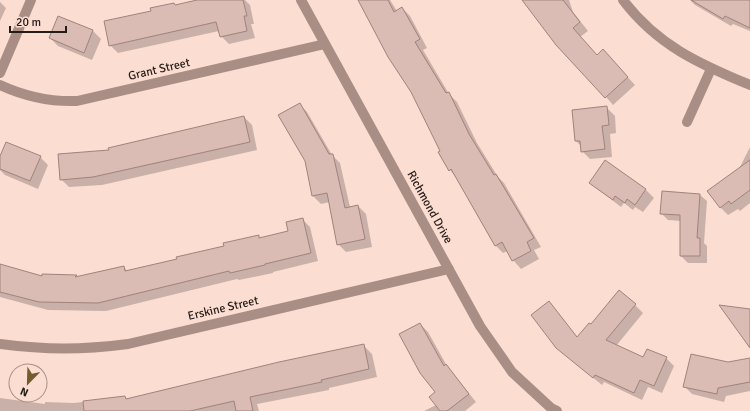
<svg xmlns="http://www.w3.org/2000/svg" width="750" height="411" font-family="Signika,sans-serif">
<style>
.shadow{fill:#0003}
.building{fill:#dbbcb4;stroke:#a0837c}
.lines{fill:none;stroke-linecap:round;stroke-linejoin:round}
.minor{stroke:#a98e86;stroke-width:10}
.labels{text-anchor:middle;stroke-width:3;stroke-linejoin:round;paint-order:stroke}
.street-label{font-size:12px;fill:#251b17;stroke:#fcddd2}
</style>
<rect width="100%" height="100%" fill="#fcddd2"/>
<!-- shadow -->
<path class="shadow" d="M201 0H245L250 5 254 24H251L255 38 229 44 221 36 219 31 118 53 110 45 176 6Z
M358 0H390L397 11 402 8 410 16 427 48 423 50 449 94 457 102 477 143 498 177 504 183 541 247 534 250 539 259 521 269 513 260 508 251 503 253 495 245 456 177 450 170 412 91Z
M523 0H569L573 12 588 31 580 37 597 56 611 59 635 85 613 105Z
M690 0H750V31L733 24 731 26 695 5Z
M0 2 6 8 0 21Z
M93 31 101 39 92 60 58 46 50 38Z
M299 104 307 112 332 155 340 163 350 207 358 206 366 214 372 247 346 252 338 244 330 202 321 204 313 196 306 161Z
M607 108 615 116 616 133 610 134 612 157 590 159 582 151 581 146 576 141Z
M244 117 252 125 257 150 102 185 69 187 61 179 110 151Z
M750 147V203L740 211 738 209 728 215 720 207Z
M40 157 48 165 38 189 5 175 0 170V159Z
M605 161 646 190 654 198 643 212 635 207 633 210 624 203 621 207 590 183Z
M700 195 707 201 704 243 707 246V263H688L681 256V221L668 220 661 213Z
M302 219 310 227 318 261 273 272V273L239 280 237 279 106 311 48 310 0 297V271L43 277V275L78 277 124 267 128 272 178 260 258 236 261 239 289 232Z
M549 303 578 338 591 326 635 305 643 313 616 346 644 358 648 350 666 358 674 366 662 393 648 387 642 400 604 382 602 385 565 355Z
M420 324 428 332 447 366 476 402 465 411H424L436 405V392Z
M363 345 372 354 377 377 329 388V390L257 404 259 411H0V398L45 404V402L74 403 125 397 127 399Z
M750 359V391L726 396 724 402 692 394 684 386 728 363Z"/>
<!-- building -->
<path class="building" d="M197 0H243L247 16H244L247 31 220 37 216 22 109 46 104 21 151 11 150 8 174 3 175 5Z
M358 0H388L394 12 402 7 420 39 415 42 446 93 449 92 469 134 494 175 496 174 534 238 527 242 531 251 512 261 502 242 495 246 451 169 449 171 438 152 440 151 411 92 388 57Z
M522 0H563L580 22 573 28 597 55 603 49 628 77 605 98 556 45Z
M691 0H750V28L725 16 723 19Z
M58 16 93 30 84 53 49 38Z
M300 103 329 154H333L345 208 358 205 365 239 337 245 327 193 312 196 305 161 278 115Z
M607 106 609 125 602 126 605 149 581 152 580 141H575L572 110Z
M244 116 250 142 93 177 60 180 58 154 109 150 108 148Z
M6 142 41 156 30 181 0 169V156Z
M605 160 646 189 635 205 627 199 625 203 615 196 613 200 589 183Z
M750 160V190L731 204 729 201 720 208 707 191Z
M662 191 700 194 697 238H700V256H680V215L660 214Z
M303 218 311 253 265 264V265L230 273 229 271 98 303 39 302 0 292V264L42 276V274L77 275 75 277 124 266 125 271 177 259 176 257 224 246 223 243 259 235V238L288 231 286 222Z
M619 290 636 304 606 340 643 357 647 349 667 357 654 386 640 380 634 393 595 375 593 378 556 348 531 315 549 301 577 337 589 323 591 324Z
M719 305 750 309V348Z
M420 323 444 366 446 364 469 394 447 411H440L429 397 435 392 420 373 399 334Z
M364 344 369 369 321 380 322 382 250 397 253 411H236L234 401 190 411H84L83 401 125 396 126 399 279 362Z
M691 354 728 362 750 358V382L718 388 717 394 683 387Z"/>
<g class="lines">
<!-- minor -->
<path class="minor" d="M301 0 480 326 512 372 551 408 557 411
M623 0C657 45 699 64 750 85
M0 73 31 0
M0 85C26 97 49 102 77 101L325 44
M687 122 711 69
M0 344C46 350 82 350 128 344L449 269"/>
</g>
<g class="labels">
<!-- street labels -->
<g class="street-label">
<text transform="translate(159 69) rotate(-13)" y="4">Grant Street</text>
<text transform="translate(430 207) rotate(61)" y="4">Richmond Drive</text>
<text transform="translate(223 308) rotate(-13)" y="4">Erskine Street</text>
</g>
</g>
<!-- north arrow -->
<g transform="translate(28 383) rotate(203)"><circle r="19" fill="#fcddd2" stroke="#a68f87"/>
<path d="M0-3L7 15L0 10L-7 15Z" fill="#745c2c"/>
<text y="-6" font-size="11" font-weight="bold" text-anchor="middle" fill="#251b17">N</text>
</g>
<!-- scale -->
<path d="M10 26v6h56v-6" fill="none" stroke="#251b17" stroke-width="2"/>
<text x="16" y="26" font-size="12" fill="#251b17" stroke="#fcddd2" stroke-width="3" paint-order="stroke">20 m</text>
</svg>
